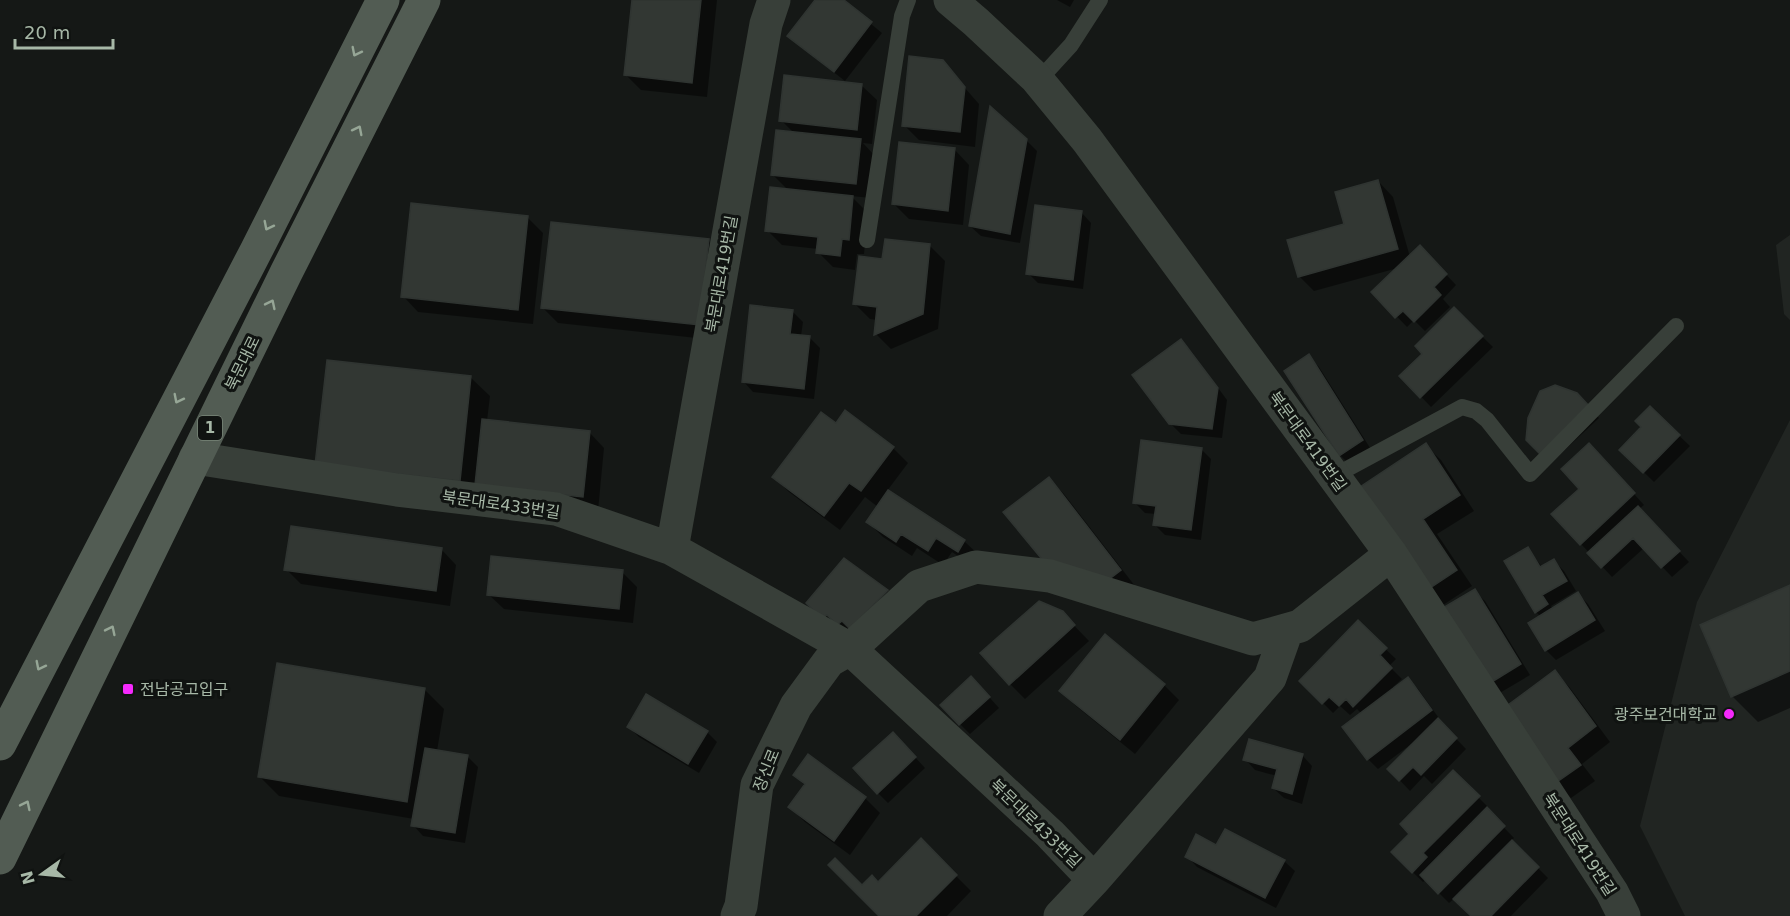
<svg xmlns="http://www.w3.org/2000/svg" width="1790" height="916" font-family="'DejaVu Sans','Noto Sans KR',sans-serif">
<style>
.built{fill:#212522}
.shadow{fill:#0007}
.building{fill:#323733;stroke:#2f3431;stroke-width:1.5}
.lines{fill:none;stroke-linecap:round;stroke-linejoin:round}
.service{stroke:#383f39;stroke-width:16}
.minor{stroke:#383f39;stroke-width:33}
.primary{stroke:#525c53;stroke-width:33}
.oneway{stroke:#96a696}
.poi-dot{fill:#f529fc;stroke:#101311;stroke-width:2}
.labels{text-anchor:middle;stroke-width:6;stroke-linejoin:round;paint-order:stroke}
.shield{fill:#101311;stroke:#7a867a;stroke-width:1.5}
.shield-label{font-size:15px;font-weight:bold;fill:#a7b8a7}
.street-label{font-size:16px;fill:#a7b8a7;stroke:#101311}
.poi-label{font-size:16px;fill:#a7b8a7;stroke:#101311;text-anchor:start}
</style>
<rect width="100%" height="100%" fill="#151816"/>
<!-- built -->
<path class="built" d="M1790 235V320L1784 314 1776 245Z
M1790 420V916H1685L1640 826 1697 602Z"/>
<!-- shadow -->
<path class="shadow" d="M634 0H717L707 97 641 90 626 75Z
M817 0H842L882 33 845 81 800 46 789 36Z
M1057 0H1074L1070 7Z
M942 62 979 104 975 147 919 140 904 125Z
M861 85 877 100 872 144 863 143 875 156 871 198 851 196 868 213 864 254H857L855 270 833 267 818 252V249L782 245 767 230 789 191 772 174 794 133 781 120Z
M1026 140 1037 151 1020 243 981 236 970 226Z
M954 149 969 165 963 225 909 219 894 204Z
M1378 181 1393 197 1410 257 1420 247 1456 285 1443 299 1450 307 1425 331 1414 320 1407 327 1373 292 1398 268 1314 291 1299 276 1346 225Z
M1081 212 1091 223 1083 289 1038 283 1028 273Z
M528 218 543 233 533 324 418 312 403 296Z
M709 241 724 256 715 340 558 323 543 308Z
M930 246 945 261 938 329 891 349 876 334 877 320 870 319 855 304 884 261Z
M1454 309 1493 347 1431 407 1401 376 1424 354Z
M792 311 803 322 801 336 810 338 820 348 814 399 753 392 743 381Z
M1181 341 1191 351 1227 400 1222 438 1181 434 1170 423Z
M1308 356 1319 367 1372 451 1350 465 1340 455Z
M470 377 490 396 487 421 589 432 604 448 598 511 336 484Z
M1576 394 1599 418 1551 463Z
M1650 408 1690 446 1654 482 1621 450 1643 427Z
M836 425 893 448 908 463 887 491 964 541 980 556 973 566 952 552 943 565 917 548 912 556 883 537 868 522 878 507 865 497 840 530 789 492 774 477Z
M1425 445 1441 460 1474 511 1437 534 1472 586 1443 605 1362 487Z
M1201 449 1211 459 1201 540 1165 535 1155 525 1156 514 1145 513 1134 502Z
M1599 455 1644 505 1639 509 1689 562 1672 577 1644 548 1612 577 1581 544V489Z
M1049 479 1064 494 1135 586 1119 598Z
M1527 548 1543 568 1554 561 1564 571 1576 591 1551 606 1553 609 1578 594 1588 604 1605 631 1556 660 1546 650 1541 617 1536 612Z
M441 549 456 565 450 606 301 584 286 569Z
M622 572 637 587 633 623 504 609 488 594Z
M1790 587V708L1758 722 1732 696Z
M887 591 897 601 861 638 834 629 808 603Z
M1474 591 1485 601 1530 675 1498 694 1443 610Z
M1062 613 1089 641 1025 699 1010 684Z
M1358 623 1396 659 1389 666 1402 679 1393 687 1395 689 1408 679 1418 689 1441 721 1440 722 1466 749 1432 784 1424 776 1410 791 1389 769 1415 744 1414 742 1378 769 1368 759 1362 714 1357 709 1350 715 1340 706 1333 713 1301 681Z
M1555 672 1570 688 1610 742 1582 764 1595 781 1571 798 1556 783Z
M1164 685 1179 700 1135 754 1076 706 1061 690Z
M981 688 999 708 970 734 960 724Z
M425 690 444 709 437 751 468 757 478 767 465 843 423 836 413 825 414 819 279 796 259 776Z
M629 727 707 732 717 742 699 773 639 737Z
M903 744 925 768 888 803 878 793Z
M1302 755 1312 766 1302 804 1284 798 1273 788 1277 776 1255 770 1245 759Z
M1453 772 1489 808 1487 810 1514 838 1511 841 1548 878 1511 916H1473L1455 898 1449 903 1426 880 1423 882 1393 853 1411 834Z
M795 775 865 798 880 813 850 855 805 822 790 807 805 786Z
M921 841 971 891 947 916H881L862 887 878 883Z
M1217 847 1284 861 1295 871 1276 908 1197 867 1187 856Z"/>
<!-- building -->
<path class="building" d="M632 0H701L692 83 624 75Z
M815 0H844L872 22 834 72 787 36Z
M909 56 943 60 965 87 960 132 902 126Z
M784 75 862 84 857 130 779 121Z
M990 106 1027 139 1010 234 969 226Z
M776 130 861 139 856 184 771 175Z
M899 142 955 148 948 211 892 204Z
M1378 180 1398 249 1298 277 1287 240 1344 224 1335 192Z
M770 187 853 196 849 240 842 239 840 256 816 253 818 237 765 231Z
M411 203 528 216 518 310 401 297Z
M1035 205 1082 211 1073 280 1026 274Z
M551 222 709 239 700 325 541 308Z
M885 239 930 244 923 314 874 335 877 307 853 304 859 256 882 259Z
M1420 245 1447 274 1434 287 1441 295 1414 322 1403 311 1395 318 1371 292Z
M750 305 793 310 790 334 810 336 804 389 742 382Z
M1454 307 1483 336 1420 398 1399 376 1422 354 1415 346Z
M1181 339 1218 388 1212 429 1169 424 1132 375Z
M1309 354 1363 440 1339 456 1284 371Z
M327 360 471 376 460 481 315 465Z
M1555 385 1577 393 1590 407 1540 454 1526 440 1528 418 1540 391Z
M1650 406 1680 435 1643 473 1619 450 1641 427 1635 421Z
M845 410 894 447 861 491 849 483 824 516 772 477 821 412 836 423Z
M482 419 590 431 583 497 475 485Z
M1141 440 1202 448 1191 530 1153 525 1156 506 1133 503Z
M1426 443 1460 495 1423 519 1457 570 1427 590 1360 487Z
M1589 443 1635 493 1580 545 1551 514 1579 489 1561 469Z
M1049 477 1121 570 1103 584 1046 564 1003 512Z
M888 490 965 540 958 552 936 538 928 551 901 534 896 542 866 522Z
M1638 506 1680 551 1661 568 1633 538 1601 568 1587 553Z
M291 526 442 548 436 591 284 570Z
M1528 547 1540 567 1554 559 1567 581 1542 595 1548 604 1535 613 1504 561Z
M491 556 623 570 619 609 487 595Z
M844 558 888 590 850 629 842 621 837 625 827 615 822 619 806 603Z
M1790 585V671L1731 697 1700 625Z
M1475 589 1521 664 1487 685 1441 609Z
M1578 592 1595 620 1545 651 1528 623Z
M1039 601 1063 611 1075 625 1009 685 980 653Z
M1358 620 1387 648 1380 655 1392 668 1353 707 1346 699 1339 706 1329 697 1322 704 1299 681Z
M1105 634 1165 684 1120 740 1059 691Z
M277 663 425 688 407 802 258 777Z
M1555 670 1596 726 1568 748 1581 765 1554 784 1500 711Z
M971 676 990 697 959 725 940 705Z
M1408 677 1432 710 1367 760 1342 727Z
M646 694 708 731 688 764 627 727Z
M1438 718 1457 738 1421 775 1413 767 1399 781 1387 769Z
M893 732 916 757 877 794 853 768Z
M1249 739 1303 754 1292 794 1272 788 1277 769 1243 760Z
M425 748 468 755 455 833 411 826Z
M808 754 866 797 834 841 788 807 805 784 793 775Z
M1453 770 1480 796 1423 853 1427 857 1412 873 1391 852 1409 834 1400 824Z
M1487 807 1505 826 1438 894 1420 875Z
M1225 829 1285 860 1265 898 1185 857 1196 834 1216 845Z
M921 838 957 875 916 916H879L828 865 835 858 862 885 872 875 878 882Z
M1512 840 1539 867 1491 916H1471L1453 899Z"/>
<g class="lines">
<!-- service -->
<path class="service" d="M1038 81 1071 45 1100 0
M867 240 902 16 908 0
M1334 476 1462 407 1476 411 1487 420 1530 474 1676 326"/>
<!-- minor -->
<path class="minor" d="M950 0 976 22 1036 78 1087 140 1391 554 1612 892 1624 916
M195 458 397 490 556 509 672 549 850 649 1050 834 1094 880 1270 678 1287 630
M672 549 766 24 774 0
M737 916 741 906 757 785 796 706 829 661 850 649 919 586 976 567 1050 576 1253 639 1300 626 1391 554
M1060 916 1094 880"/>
<!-- primary -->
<path class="primary" d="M0 744 256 251 383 0
M0 858 286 273 424 0"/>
</g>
<!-- one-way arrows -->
<defs><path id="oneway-chevron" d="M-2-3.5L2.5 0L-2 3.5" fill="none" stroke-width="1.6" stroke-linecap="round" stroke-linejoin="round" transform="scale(1.5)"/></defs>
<g class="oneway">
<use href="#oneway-chevron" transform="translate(356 52) rotate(117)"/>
<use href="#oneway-chevron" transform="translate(358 130) rotate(-63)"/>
<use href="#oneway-chevron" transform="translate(268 226) rotate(117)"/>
<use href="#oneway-chevron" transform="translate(271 304) rotate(-64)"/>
<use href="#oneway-chevron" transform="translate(178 399) rotate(117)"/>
<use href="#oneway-chevron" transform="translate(111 630) rotate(-64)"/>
<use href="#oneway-chevron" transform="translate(40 666) rotate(117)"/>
<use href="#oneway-chevron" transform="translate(26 805) rotate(-64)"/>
</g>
<!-- markers -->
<g class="poi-dot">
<rect x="122" y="683" width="12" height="12" rx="3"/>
<circle cx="1729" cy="714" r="6"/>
</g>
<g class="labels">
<!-- shield labels -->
<rect class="shield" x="198" y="416" width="24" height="24" rx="4.5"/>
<g class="shield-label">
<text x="210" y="433">1</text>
</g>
<!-- street labels -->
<g class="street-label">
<text transform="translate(721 274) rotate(-80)" y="6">북문대로419번길</text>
<text transform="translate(242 363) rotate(-64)" y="6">북문대로</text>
<text transform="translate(1308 441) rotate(54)" y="6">북문대로419번길</text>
<text transform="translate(501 504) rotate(8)" y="6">북문대로433번길</text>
<text transform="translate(766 770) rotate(-68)" y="6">장신로</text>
<text transform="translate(1036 823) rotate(44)" y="6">북문대로433번길</text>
<text transform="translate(1580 844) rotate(57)" y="6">북문대로419번길</text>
</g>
<!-- poi labels -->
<g class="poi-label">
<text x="140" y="695">전남공고입구</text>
<text x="1717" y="720" text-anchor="end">광주보건대학교</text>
</g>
</g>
<!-- north arrow -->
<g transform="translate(42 874) rotate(255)" stroke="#101311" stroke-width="4.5" paint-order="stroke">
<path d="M0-4.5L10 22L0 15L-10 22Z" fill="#a7b8a7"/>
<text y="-9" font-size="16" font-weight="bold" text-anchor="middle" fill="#a7b8a7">N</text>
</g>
<!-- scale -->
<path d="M15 39v9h98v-9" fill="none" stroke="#a7b8a7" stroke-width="3"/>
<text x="24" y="39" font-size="18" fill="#a7b8a7" stroke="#101311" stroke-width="4.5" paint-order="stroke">20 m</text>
</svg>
